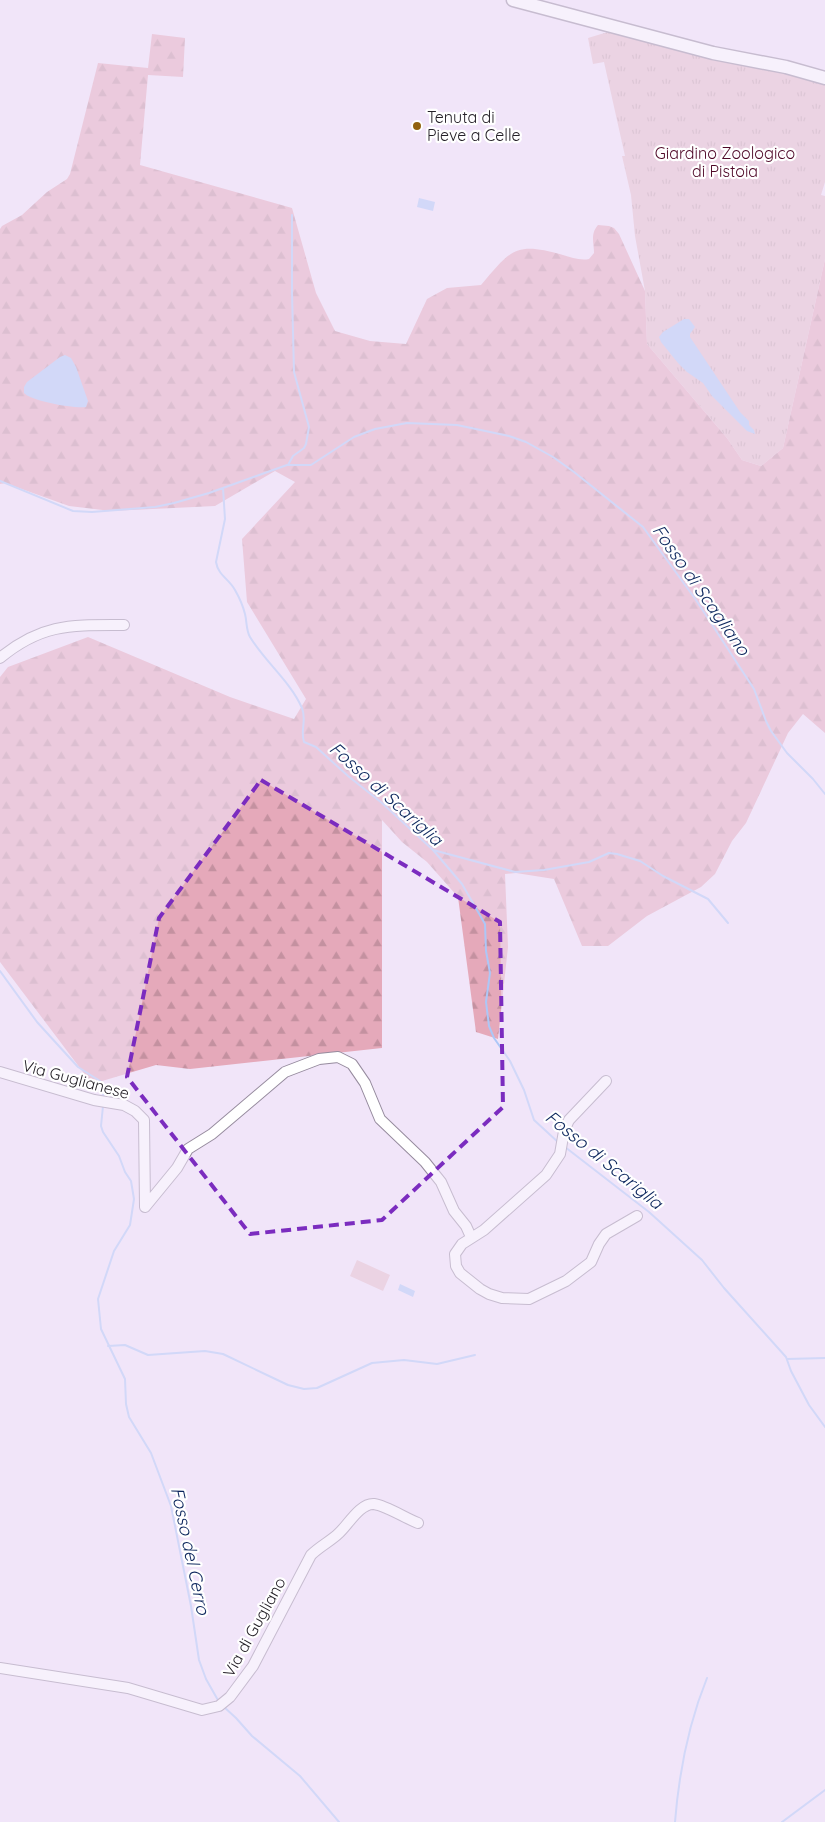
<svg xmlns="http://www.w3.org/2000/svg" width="825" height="1822" font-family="Quicksand,sans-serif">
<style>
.grass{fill:url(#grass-tufts)}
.forest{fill:url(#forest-firs)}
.pitch{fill:#e5bcc7}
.water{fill:#adc7f7}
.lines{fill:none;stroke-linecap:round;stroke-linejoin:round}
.stream{stroke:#adc7f7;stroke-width:2}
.minor-casing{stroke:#968b9e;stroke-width:12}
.major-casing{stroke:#968b9e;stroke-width:15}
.minor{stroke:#fff;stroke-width:10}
.major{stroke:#fff;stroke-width:12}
.marked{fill:none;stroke:#7b2cbf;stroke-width:4;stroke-dasharray:10 6;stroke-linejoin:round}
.poi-dot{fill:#92620f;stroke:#fff;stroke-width:2}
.labels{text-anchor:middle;stroke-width:4.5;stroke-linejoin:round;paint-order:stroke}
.poi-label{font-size:16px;fill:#252128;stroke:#fff;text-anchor:start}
.park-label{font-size:16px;fill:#4e0727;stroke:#fff}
.street-label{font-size:16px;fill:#252128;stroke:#fff}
.water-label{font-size:18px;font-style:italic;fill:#0c265d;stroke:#fff}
</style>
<defs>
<pattern id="grass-tufts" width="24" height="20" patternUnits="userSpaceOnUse" patternTransform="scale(1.25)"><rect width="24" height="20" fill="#e5bcc7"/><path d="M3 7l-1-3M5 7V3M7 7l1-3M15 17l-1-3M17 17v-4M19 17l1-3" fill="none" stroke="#c4a1ab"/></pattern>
<pattern id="forest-firs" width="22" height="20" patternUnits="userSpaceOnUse" patternTransform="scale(1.25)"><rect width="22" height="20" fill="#e5a9ba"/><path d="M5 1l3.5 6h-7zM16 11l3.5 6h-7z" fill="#c491a0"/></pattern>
</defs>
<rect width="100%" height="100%" fill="#f1e5f9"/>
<!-- grass -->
<path class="grass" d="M611 31 701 55 793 75 825 85V182L821 195 825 196V259L783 448 761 466 742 460 727 438 647 344 645 291 635 236 631 195 622 156H625L604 62 593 64 588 38Z"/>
<!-- forest -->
<path class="forest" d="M152 34 185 38 183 77 148 75 140 165 292 208 316 293 335 331 370 341 406 344 427 299 447 288 481 285C511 250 515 241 563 255 571 257 580 261 589 259L594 253C594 243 590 234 598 225L609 226 614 228 619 234 645 291 647 344 727 438 742 460 761 466 783 448 825 259V733L803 714 788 733 746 823 732 841 715 874 701 887 647 916 608 946H582L554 879 516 873 505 874 508 947 498 1039 476 1032 458 897 427 862 402 842 382 820V1048L190 1069 156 1065 92 1084 0 962V677L8 667 88 637 230 697 294 719 306 699 247 602 242 539 295 482 275 471 215 506 111 511 69 506 5 483 0 484V229L2 226 22 215 47 192 67 179 70 174 98 63 148 68Z"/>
<!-- pitch -->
<path class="pitch" d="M357 1260 390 1275 383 1291 350 1276Z"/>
<!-- water -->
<path class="water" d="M419 198 435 202 433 211 417 207Z
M684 319H689L695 327 690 334V337L740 412 749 421V425L754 430 755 434 747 431 712 396 703 383 687 372 678 363 661 342 659 337 663 332Z
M65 355 71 358 76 367 88 401 86 407C75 409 31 401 24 393V387L27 382 60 357Z
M400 1284 415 1291 413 1297 398 1290Z"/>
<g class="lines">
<!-- stream -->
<path class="stream" d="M288 465 293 456 304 448 306 444 309 427 294 372 292 293V215
M0 481 73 511 92 512 155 507 174 503 209 493 287 465H311L354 437 375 429 407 423 457 425 509 436 526 442 553 457 574 472 643 527 696 600 754 689 766 721 771 731 787 753 813 779 825 794
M223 488 225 519 216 562C218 575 229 579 235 590 239 597 243 606 245 614 247 622 246 630 250 637 265 662 290 681 302 708 307 720 300 731 304 742L316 747 348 776 382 803 433 850 462 884 485 924 486 951 490 973 486 1002 489 1026 494 1038 510 1061 524 1090 534 1120 559 1143
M433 850 515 872 544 870 589 862 609 853 617 854 640 861 663 876 708 899 728 923
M0 971 37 1022 78 1067 100 1081 104 1086 103 1097
M103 1106 101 1126 103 1132 119 1156 125 1172 131 1181 134 1199 130 1225 114 1251 98 1299 101 1329 125 1379 126 1404 129 1417 151 1453 171 1506 191 1606 199 1660 206 1679 219 1702
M565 1147 649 1212 702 1260 724 1288 786 1357 791 1371 809 1405 825 1427
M108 1346 125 1345 148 1355 205 1351 223 1354 288 1385 304 1389 317 1388 372 1363 404 1360 437 1364 475 1355
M787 1359 825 1358
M224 1707 236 1718 252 1736 300 1776 339 1822
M675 1822C679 1772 688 1725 707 1678
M782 1822 825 1790"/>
<defs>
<path id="minor" d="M0 658C42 623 72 625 124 625
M0 1072 94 1100 124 1105 135 1111 144 1120 145 1207
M606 1081 569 1120 564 1131 560 1154 546 1175 484 1230 462 1244 455 1254 456 1266 460 1273 480 1289 489 1294 502 1298 529 1299 566 1281 591 1262 599 1244 606 1234 637 1216
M145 1207 177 1168 188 1149 212 1134 285 1072 319 1059 338 1057 352 1064 365 1083 380 1119 425 1162 441 1182 454 1211 466 1226 471 1237
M0 1668 128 1688 202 1710 219 1706 230 1697 253 1666 311 1555C320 1546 331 1541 339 1533 348 1525 360 1503 374 1504 387 1506 405 1518 418 1523"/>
<path id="major" d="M513 0 713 53 786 67 825 78"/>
</defs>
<!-- minor casing -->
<use href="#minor" class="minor-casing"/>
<!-- major casing -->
<use href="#major" class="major-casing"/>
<!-- minor -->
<use href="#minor" class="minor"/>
<!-- major -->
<use href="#major" class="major"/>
</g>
<!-- marked area -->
<path d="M0 0H825V1822H0ZM261 780 500 922 503 1107 382 1220 250 1234 127 1077 159 918Z" fill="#f1e5f9" fill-opacity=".55" fill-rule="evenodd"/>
<path class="marked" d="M261 780 500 922 503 1107 382 1220 250 1234 127 1077 159 918Z"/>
<!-- markers -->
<circle class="poi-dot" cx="417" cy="126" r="5"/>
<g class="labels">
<!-- poi labels -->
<g class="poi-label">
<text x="427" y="123">Tenuta di<tspan x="427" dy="18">Pieve a Celle</tspan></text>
</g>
<!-- park labels -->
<g class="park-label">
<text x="725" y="159">Giardino Zoologico<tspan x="725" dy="18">di Pistoia</tspan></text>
</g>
<!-- street labels -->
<g class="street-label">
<text transform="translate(76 1079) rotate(15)" y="6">Via Guglianese</text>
<text transform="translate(254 1627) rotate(-61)" y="6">Via di Gugliano</text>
</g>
<!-- water labels -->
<g class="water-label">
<text transform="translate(701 590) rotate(55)" y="6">Fosso di Scagliano</text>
<text transform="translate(386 794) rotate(42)" y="6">Fosso di Scariglia</text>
<text transform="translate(604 1160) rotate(39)" y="6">Fosso di Scariglia</text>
<text transform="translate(190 1551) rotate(78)" y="6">Fosso del Cerro</text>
</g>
</g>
</svg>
